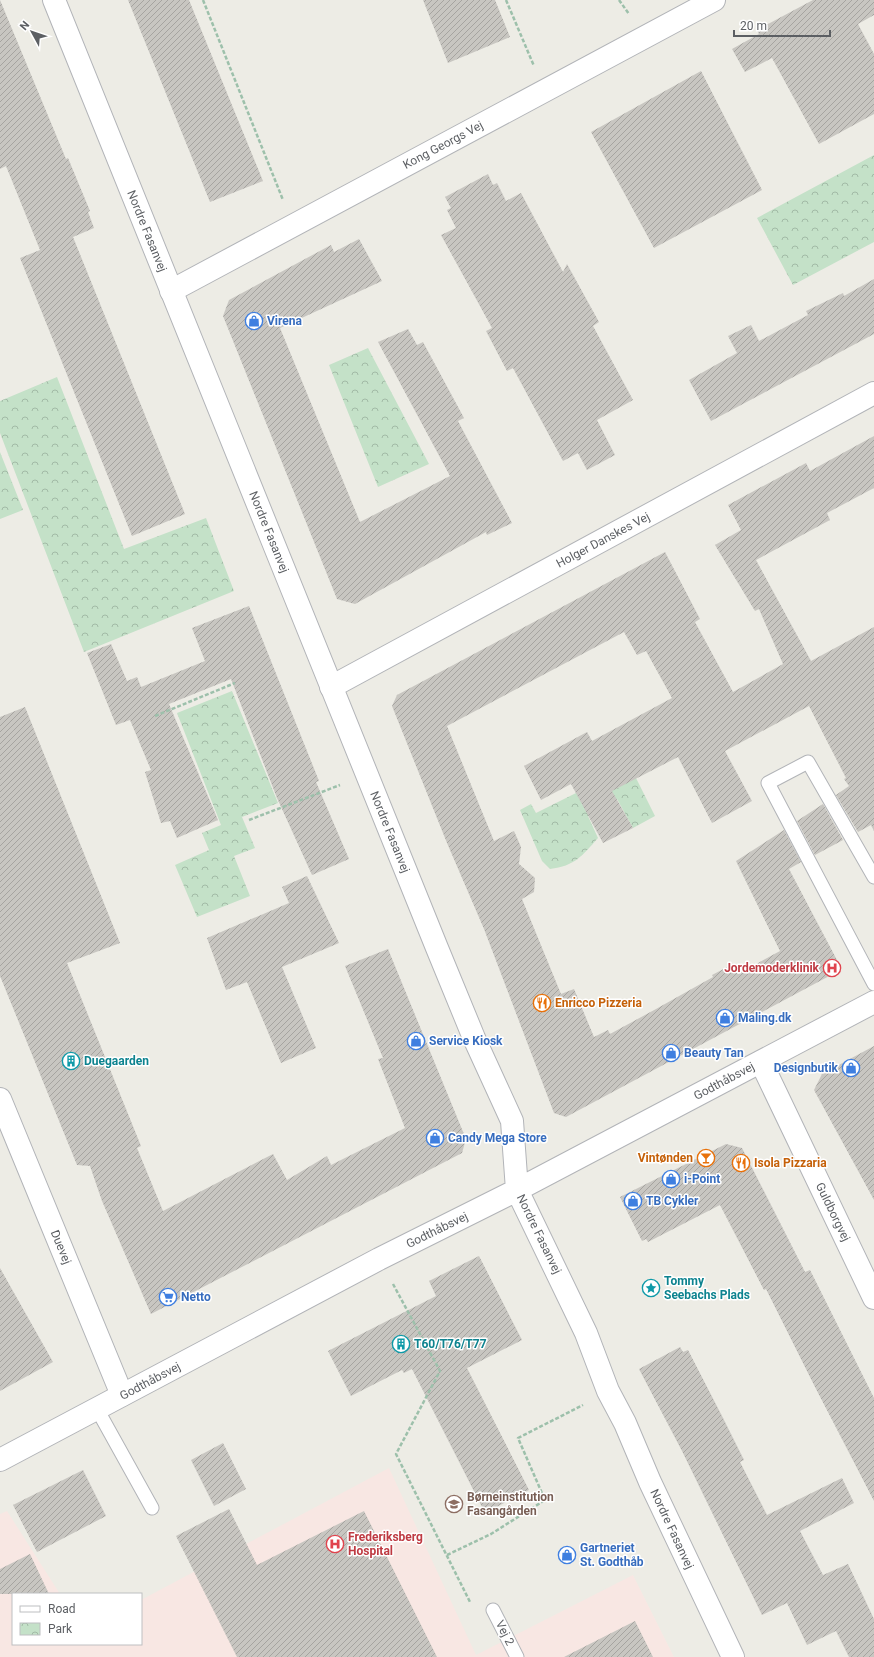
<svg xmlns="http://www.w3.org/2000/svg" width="874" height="1657" font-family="Roboto,sans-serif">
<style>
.medical{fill:#f8e7e3}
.park{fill:url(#park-crowns)}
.building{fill:url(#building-hatch)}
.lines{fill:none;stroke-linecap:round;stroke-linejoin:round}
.service-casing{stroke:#b2b4b8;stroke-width:15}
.minor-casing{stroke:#b2b4b8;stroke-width:24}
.tertiary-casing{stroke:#b2b4b8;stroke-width:24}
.path{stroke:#9dc0ab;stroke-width:2.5;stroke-dasharray:4 2;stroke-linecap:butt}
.service{stroke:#fff;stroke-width:13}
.minor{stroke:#fff;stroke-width:22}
.tertiary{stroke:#fff;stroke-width:22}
.labels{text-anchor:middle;stroke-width:3;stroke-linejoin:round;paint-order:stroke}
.street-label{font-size:12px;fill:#5c5f63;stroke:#fff}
.shop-label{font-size:12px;font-weight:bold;fill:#366cbe;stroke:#fff;text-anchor:start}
.health-label{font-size:12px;font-weight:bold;fill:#be3a42;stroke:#fff;text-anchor:end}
.food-label{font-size:12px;font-weight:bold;fill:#c56008;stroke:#fff;text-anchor:start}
.culture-label{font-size:12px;font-weight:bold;fill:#0d838f;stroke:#fff;text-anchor:start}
.education-label{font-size:12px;font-weight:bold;fill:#785e54;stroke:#fff;text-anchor:start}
</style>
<defs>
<pattern id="park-crowns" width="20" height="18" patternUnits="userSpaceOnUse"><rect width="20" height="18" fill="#c4e1c8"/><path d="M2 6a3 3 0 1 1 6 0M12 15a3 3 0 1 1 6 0" fill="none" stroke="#a2baa6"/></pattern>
<pattern id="building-hatch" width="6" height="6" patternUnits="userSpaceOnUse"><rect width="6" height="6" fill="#c8c6c1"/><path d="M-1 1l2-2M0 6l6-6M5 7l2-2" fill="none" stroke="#a6a4a0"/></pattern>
</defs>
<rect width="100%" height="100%" fill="#edece5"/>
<!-- medical -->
<path class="medical" d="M389 1468 476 1655 633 1575 674 1657H0V1514L7 1511 60 1594H13V1644H141V1600Z"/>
<!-- park -->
<path class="park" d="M874 155V242L793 285 757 218Z
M368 348 429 464 378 487 329 365Z
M57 377 124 549 206 518 234 591 84 652 0 433V401Z
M0 452 23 510 0 519Z
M232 691 278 803 242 817 255 848 234 856 250 896 197 917 175 865 209 850 202 833 221 825 177 713Z
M630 766 655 816 633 828 617 799 588 816 598 838C582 856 575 866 550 869L542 861 520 810 531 804 536 813Z"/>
<!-- building -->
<path class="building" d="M0 0 66 159 68 158 90 211 88 212 94 228 73 237 185 514 132 536 20 258 40 250 6 166 0 169Z
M128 0H189L263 181 210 202Z
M423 0H495L510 37 448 63Z
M813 0H874V15L858 24 874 54V114L819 144 772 58 745 72 732 49 759 34 757 30Z
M701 71 762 190 654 248 591 132Z
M488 174 493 185 497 183 506 201 521 193 563 272 567 264 599 322 593 326 633 400 597 420 615 455 587 470 578 453 563 461 513 368 507 371 486 331 492 328 441 235 456 228 447 210 451 208 445 197Z
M359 239 382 281 280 328 360 522 450 476 378 342 408 329 417 345 423 342 464 418 458 421 512 523 487 535 486 532 355 604 337 599 223 316 229 300 331 245 334 252Z
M874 279V334L711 421 689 380 737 353 728 336 751 325 759 341 808 315 806 311 843 293 844 296Z
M874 436V488L827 513 830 520 756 560 811 661 874 627V831L871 825 858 832 836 795 849 786 844 779 846 778 809 706 725 751 752 801 712 823 678 757 612 791 633 828 603 843 571 784 541 800 524 766 587 732 592 741 672 698 646 651 637 655 624 632 447 726 494 841 514 831 521 847 519 864 535 878 534 892 522 899 561 994 574 989 594 1037 608 1030 610 1034 656 1009 713 977 712 975 733 964 738 974 780 951 736 861 784 830 801 862 789 869 838 962 833 974 566 1117 554 1113 484 929 447 843 392 706 397 695 665 552 700 619 695 622 733 692 783 664 759 609 755 611 715 545 741 530 728 505 806 463 810 471Z
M249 606 319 781 316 782 349 859 312 875 277 798 231 679 169 704 218 820 177 838 170 821 161 823 145 772 151 770 130 720 116 725 87 653 111 644 127 681 137 677 141 687 205 661 192 628Z
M25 707 120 943 67 963 141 1146 137 1148 163 1211 273 1154 287 1180 327 1156 331 1165 405 1128 378 1059 383 1058 345 966 388 949 466 1139 462 1153 151 1314 102 1201 90 1166 77 1165 0 976V717Z
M823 804 843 840 815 855 797 821Z
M307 876 339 943 282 967 316 1048 281 1063 247 982 226 990 207 938 289 903 282 887Z
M874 1046V1200L814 1090 822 1074Z
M726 1144 742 1148 805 1272 810 1270 874 1398V1501L815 1387 766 1289 764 1290 720 1205 648 1242 646 1239 642 1241 620 1197Z
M479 1256 522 1340 467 1368 529 1490 485 1513 412 1369 404 1373 402 1370 351 1396 328 1351 436 1296 429 1281Z
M0 1268 53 1362 0 1391Z
M680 1347 683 1352 688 1350 722 1416 744 1460 740 1462 767 1515 842 1478 854 1503 800 1531 823 1575 848 1564 874 1619V1657H849L836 1631 807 1645 787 1603 762 1615 682 1451 639 1369Z
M223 1443 246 1489 214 1506 191 1460Z
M83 1470 106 1516 37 1552 13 1505Z
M229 1509 257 1565 364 1511 437 1657H237L176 1536Z
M30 1554 49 1594H0V1569Z
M635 1621 653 1657H564Z"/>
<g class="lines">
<defs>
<path id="service" d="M874 877 808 762 768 783 874 984
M97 1409 152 1508
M493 1610 517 1657"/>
<path id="minor" d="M171 291 714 0
M331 687 874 393
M761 1062 874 1298
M0 1099 122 1395"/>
<path id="tertiary" d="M54 0 437 948 474 1038 512 1121 517 1190 586 1333 608 1391 625 1423 650 1482 733 1657
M0 1460 379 1259 517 1190 874 1002"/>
</defs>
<!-- service casing -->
<use href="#service" class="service-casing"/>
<!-- minor casing -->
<use href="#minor" class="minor-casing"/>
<!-- tertiary casing -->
<use href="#tertiary" class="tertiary-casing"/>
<!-- path -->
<path class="path" d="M203 0 283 200
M506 0 534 66
M619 0 629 14
M155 716 235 683
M249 820 340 785
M393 1284 440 1371 396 1454 470 1602
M447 1555 491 1534 545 1500 518 1438 583 1405"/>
<!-- service -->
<use href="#service" class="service"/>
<!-- minor -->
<use href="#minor" class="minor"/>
<!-- tertiary -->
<use href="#tertiary" class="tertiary"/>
</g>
<!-- icons -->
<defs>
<symbol id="shop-ring" viewBox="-11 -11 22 22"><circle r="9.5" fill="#fff" stroke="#3f7fe0" stroke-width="1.5"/><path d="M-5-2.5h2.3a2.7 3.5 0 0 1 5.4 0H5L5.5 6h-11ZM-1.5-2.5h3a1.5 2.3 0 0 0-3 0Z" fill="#3f7fe0"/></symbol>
<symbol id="hospital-ring" viewBox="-11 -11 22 22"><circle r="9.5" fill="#fff" stroke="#e0444e" stroke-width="1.5"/><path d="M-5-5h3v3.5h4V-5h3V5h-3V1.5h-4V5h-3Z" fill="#e0444e"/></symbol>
<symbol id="restaurant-ring" viewBox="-11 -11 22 22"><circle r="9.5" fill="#fff" stroke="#e8710a" stroke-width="1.5"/><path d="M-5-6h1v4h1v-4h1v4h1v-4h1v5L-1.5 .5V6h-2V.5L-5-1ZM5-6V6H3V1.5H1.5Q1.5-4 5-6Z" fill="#e8710a"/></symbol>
<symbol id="building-ring" viewBox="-11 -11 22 22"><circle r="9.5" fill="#fff" stroke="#0f9aa8" stroke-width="1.5"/><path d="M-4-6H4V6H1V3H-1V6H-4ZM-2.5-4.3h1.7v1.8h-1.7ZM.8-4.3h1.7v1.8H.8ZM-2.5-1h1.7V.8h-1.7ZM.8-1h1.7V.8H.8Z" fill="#0f9aa8"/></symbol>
<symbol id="bar-ring" viewBox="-11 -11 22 22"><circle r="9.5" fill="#fff" stroke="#e8710a" stroke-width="1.5"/><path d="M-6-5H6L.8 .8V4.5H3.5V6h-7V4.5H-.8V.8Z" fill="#e8710a"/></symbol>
<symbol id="sight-ring" viewBox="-11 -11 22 22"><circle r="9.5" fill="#fff" stroke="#0f9aa8" stroke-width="1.5"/><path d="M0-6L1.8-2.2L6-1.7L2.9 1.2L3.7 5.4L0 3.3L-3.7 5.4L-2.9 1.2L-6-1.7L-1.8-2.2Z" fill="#0f9aa8"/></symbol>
<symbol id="supermarket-ring" viewBox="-11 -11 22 22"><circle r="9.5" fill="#fff" stroke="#3f7fe0" stroke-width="1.5"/><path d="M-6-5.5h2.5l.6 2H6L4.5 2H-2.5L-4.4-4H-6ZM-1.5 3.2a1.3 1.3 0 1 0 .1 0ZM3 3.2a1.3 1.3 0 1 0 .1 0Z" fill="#3f7fe0"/></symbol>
<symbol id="school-ring" viewBox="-11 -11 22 22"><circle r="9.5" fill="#fff" stroke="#8d6e63" stroke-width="1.5"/><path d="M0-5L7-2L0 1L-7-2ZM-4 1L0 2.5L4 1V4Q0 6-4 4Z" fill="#8d6e63"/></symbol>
</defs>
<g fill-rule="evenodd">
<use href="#shop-ring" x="244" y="311" width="20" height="20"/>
<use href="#hospital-ring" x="822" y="958" width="20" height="20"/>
<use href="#restaurant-ring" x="532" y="993" width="20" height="20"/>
<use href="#shop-ring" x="715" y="1008" width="20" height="20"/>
<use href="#shop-ring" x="406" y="1031" width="20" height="20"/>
<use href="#shop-ring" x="661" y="1043" width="20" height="20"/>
<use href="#building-ring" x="61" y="1051" width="20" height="20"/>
<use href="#shop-ring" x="841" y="1058" width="20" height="20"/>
<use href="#shop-ring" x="425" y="1128" width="20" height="20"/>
<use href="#bar-ring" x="696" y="1148" width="20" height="20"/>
<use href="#restaurant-ring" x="731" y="1153" width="20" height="20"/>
<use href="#shop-ring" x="661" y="1169" width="20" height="20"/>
<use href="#shop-ring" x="623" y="1191" width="20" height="20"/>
<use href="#sight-ring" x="641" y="1278" width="20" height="20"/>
<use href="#supermarket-ring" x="158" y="1287" width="20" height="20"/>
<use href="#building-ring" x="391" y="1334" width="20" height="20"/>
<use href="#school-ring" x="444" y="1494" width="20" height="20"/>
<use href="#hospital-ring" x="325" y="1534" width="20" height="20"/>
<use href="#shop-ring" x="557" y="1545" width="20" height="20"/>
</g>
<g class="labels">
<!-- street labels -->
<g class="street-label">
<text transform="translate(443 145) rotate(-28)" y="4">Kong Georgs Vej</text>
<text transform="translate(147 231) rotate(68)" y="4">Nordre Fasanvej</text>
<text transform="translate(269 532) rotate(68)" y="4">Nordre Fasanvej</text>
<text transform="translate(603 540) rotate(-28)" y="4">Holger Danskes Vej</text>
<text transform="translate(390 832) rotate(68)" y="4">Nordre Fasanvej</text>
<text transform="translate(724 1081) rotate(-28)" y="4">Godthåbsvej</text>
<text transform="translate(833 1212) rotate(64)" y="4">Guldborgvej</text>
<text transform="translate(437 1230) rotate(-26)" y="4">Godthåbsvej</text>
<text transform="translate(539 1234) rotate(64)" y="4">Nordre Fasanvej</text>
<text transform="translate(61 1247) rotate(68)" y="4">Duevej</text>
<text transform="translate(150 1381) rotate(-28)" y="4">Godthåbsvej</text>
<text transform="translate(672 1529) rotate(65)" y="4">Nordre Fasanvej</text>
<text transform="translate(505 1633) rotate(63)" y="4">Vej 2</text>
</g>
<!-- shop labels -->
<g class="shop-label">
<text x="267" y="325">Virena</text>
<text x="738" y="1022">Maling.dk</text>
<text x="429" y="1045">Service Kiosk</text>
<text x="684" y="1057">Beauty Tan</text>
<text x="838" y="1072" text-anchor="end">Designbutik</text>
<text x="448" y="1142">Candy Mega Store</text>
<text x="684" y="1183">i-Point</text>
<text x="646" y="1205">TB Cykler</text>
<text x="181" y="1301">Netto</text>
<text x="580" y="1552">Gartneriet<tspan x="580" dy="14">St. Godthåb</tspan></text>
</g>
<!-- health labels -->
<g class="health-label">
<text x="819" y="972">Jordemoderklinik</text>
<text x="348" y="1541" text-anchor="start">Frederiksberg<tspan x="348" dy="14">Hospital</tspan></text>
</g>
<!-- food labels -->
<g class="food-label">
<text x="555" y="1007">Enricco Pizzeria</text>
<text x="693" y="1162" text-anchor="end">Vintønden</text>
<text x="754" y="1167">Isola Pizzaria</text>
</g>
<!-- culture labels -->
<g class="culture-label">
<text x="84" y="1065">Duegaarden</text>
<text x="664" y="1285">Tommy<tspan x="664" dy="14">Seebachs Plads</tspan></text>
<text x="414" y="1348">T60/T76/T77</text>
</g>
<!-- education labels -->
<g class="education-label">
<text x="467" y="1501">Børneinstitution<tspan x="467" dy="14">Fasangården</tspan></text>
</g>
</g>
<!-- legend -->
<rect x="12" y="1593" width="130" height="52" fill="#ffffff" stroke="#bebfc1"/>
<rect x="20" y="1606" width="20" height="6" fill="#ffffff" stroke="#bebfc1"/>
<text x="48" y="1613" font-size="12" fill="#5c5f63">Road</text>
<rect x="20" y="1623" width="20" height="12" fill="url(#park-crowns)" stroke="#bebfc1"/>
<text x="48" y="1633" font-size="12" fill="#5c5f63">Park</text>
<!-- north arrow -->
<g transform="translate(32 32) rotate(310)" stroke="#ffffff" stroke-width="3" paint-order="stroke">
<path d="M0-3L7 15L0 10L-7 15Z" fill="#5c5f63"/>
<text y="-6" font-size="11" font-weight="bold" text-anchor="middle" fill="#5c5f63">N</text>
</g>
<!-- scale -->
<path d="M734 30v6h96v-6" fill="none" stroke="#5c5f63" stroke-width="2"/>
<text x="740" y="30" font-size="12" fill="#5c5f63" stroke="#ffffff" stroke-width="3" paint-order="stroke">20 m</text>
</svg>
